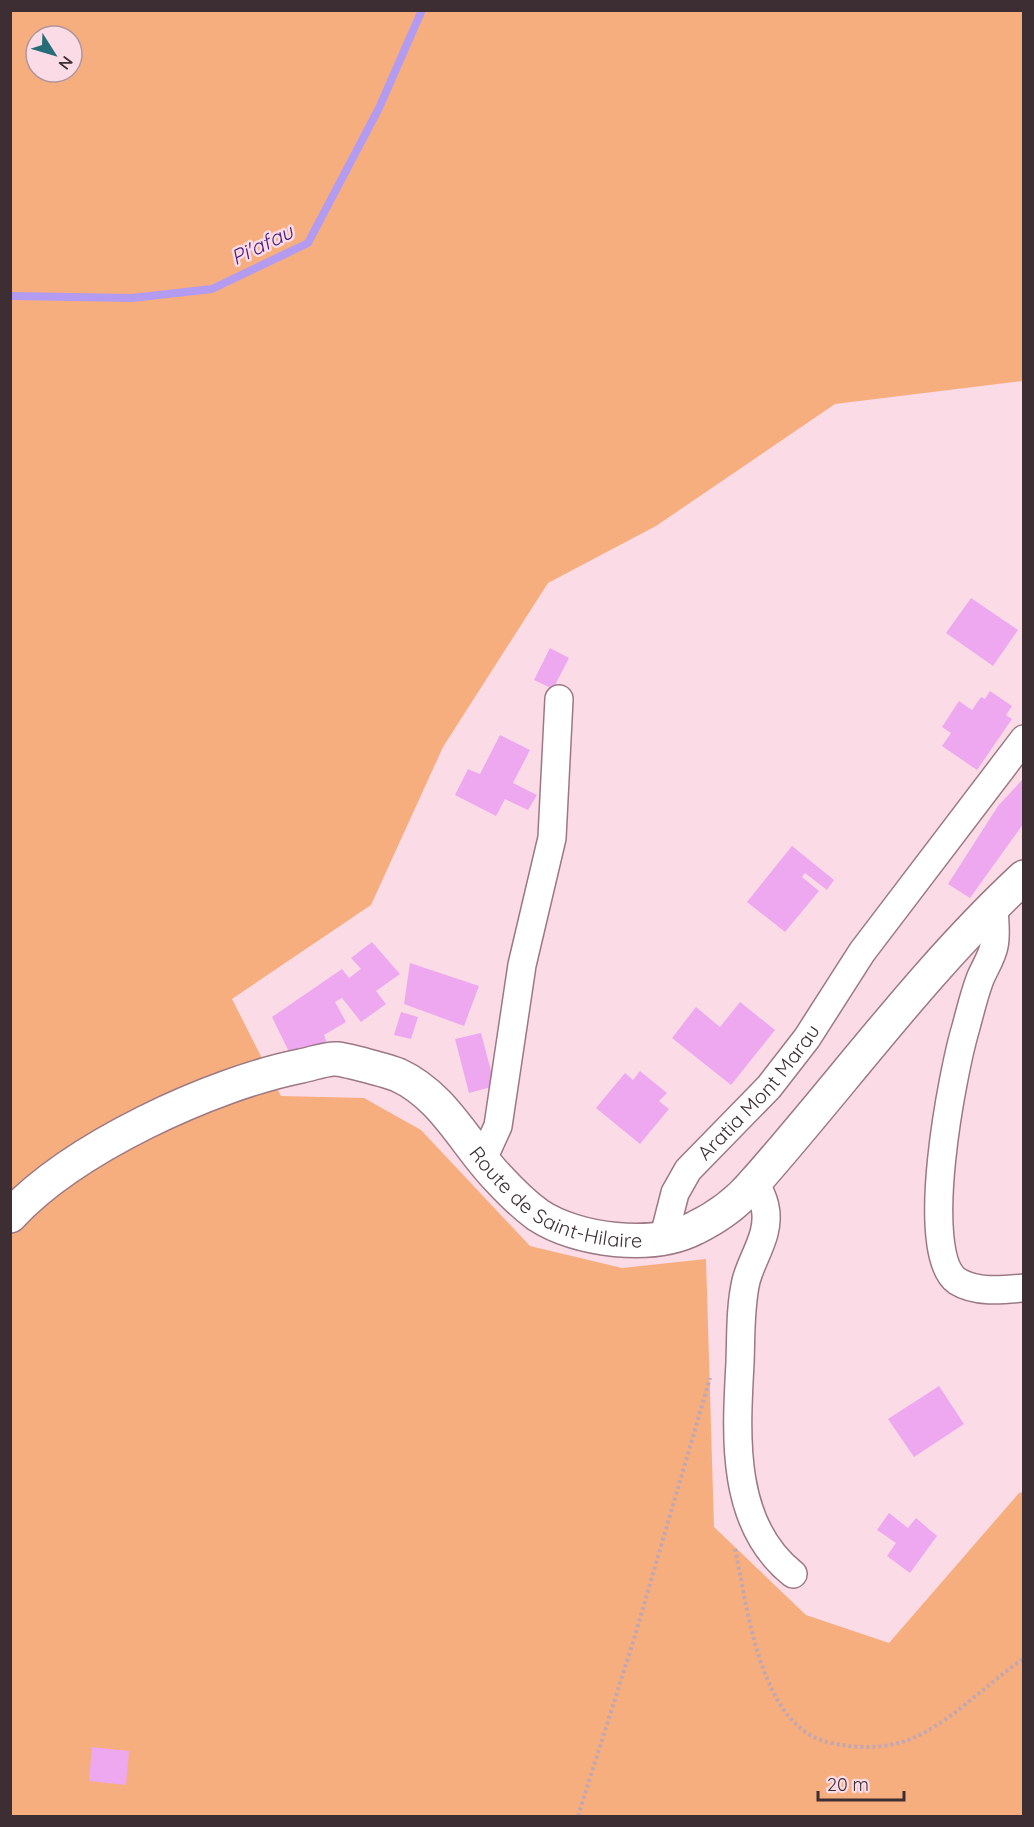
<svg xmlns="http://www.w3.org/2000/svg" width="1034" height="1827" font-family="Quicksand,sans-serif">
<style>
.green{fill:#f7ae7f;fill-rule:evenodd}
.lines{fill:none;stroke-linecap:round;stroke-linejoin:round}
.stream{stroke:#b29bf0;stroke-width:8}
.building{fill:#eda8f0}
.minor-casing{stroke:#9c7885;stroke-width:30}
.tertiary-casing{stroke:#9c7885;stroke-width:36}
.secondary-casing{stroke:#9c7885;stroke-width:36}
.path{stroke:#c2a7b0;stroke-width:4;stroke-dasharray:3 3;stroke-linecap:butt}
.minor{stroke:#fff;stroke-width:27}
.tertiary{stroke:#fff;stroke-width:33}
.secondary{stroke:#fff;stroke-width:33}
.labels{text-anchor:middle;stroke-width:5;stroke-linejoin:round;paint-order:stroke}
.street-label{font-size:20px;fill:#3d2e33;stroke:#fbdbe6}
.water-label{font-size:21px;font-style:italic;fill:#441c7e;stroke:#fbdbe6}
</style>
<rect width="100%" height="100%" fill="#fbdbe6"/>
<!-- green -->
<path class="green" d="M11 11H1023V381L835 404 656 526 548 583 443 747 371 905 232 999 281 1096 364 1098 421 1130 530 1246 622 1268 706 1259 714 1527 806 1615 889 1643 1019 1493 1023 1492V1816H11ZM36 36H72V72H36Z"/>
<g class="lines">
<!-- stream -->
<path class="stream" d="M10 296 132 298 212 289 308 243 379 108 422 10"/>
</g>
<!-- building -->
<path class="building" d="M971 598 1018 630 993 666 946 633Z
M550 648 569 658 553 689 534 680Z
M990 691 1012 706 1006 715 1012 719 977 770 942 746 951 733 942 727 959 701 972 710 981 697 985 699Z
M500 735 530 750 513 783 537 795 528 810 505 799 496 816 455 795 468 769 480 774Z
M1024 778V823L970 898 948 884 998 806Z
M792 846 834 880 827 890 805 873 802 877 819 891 785 932 747 902Z
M372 942 400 974 376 991 386 1004 361 1022 342 998 335 1002 346 1022 324 1035 327 1043 292 1058 272 1017 342 969 349 978 361 969 351 958Z
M410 963 479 986 464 1026 404 1004Z
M740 1002 775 1030 731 1085 672 1038 696 1007 720 1027Z
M401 1012 418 1017 411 1039 394 1035Z
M481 1033 495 1086 469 1093 455 1039Z
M640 1071 667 1093 659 1101 669 1109 640 1144 596 1108 625 1073 633 1080Z
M939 1386 964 1424 914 1457 888 1419Z
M889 1513 908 1528 916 1518 937 1536 910 1573 887 1556 896 1543 877 1530Z
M92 1747 129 1751 126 1785 89 1781Z"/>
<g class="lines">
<defs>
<g id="minor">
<path d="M994 905C994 918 997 933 994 946 992 957 984 969 980 979 974 995 970 1012 966 1027 953 1070 917 1253 957 1281 976 1293 1003 1290 1024 1288"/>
<path d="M483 1159 498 1126 522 965 552 838 559 699"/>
<path d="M755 1182C759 1190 764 1199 765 1207 771 1234 752 1257 746 1281 740 1307 741 1336 740 1363 736 1436 730 1524 793 1574"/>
<path id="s1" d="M664 1236 675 1193 688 1170 769 1087 807 1038 862 952 1024 739"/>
</g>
<g id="tertiary">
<path id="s2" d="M10 1216C73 1148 211 1084 301 1066 312 1064 326 1058 337 1059 347 1060 388 1071 398 1075 444 1096 465 1144 498 1178 510 1191 524 1205 538 1215 577 1241 653 1250 695 1228 718 1217 739 1201 755 1182"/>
</g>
<path id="secondary" d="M755 1182C845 1080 924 970 1024 877"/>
</defs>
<!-- minor casing -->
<use href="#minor" class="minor-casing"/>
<!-- tertiary casing -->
<use href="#tertiary" class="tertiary-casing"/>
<!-- secondary casing -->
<use href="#secondary" class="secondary-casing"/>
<!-- path -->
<path class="path" d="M735 1549C747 1604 757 1703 810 1735 822 1742 836 1744 849 1746 868 1748 890 1747 908 1740 948 1725 988 1683 1024 1658
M578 1816 634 1639 710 1378"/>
<!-- minor -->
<use href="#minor" class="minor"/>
<!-- tertiary -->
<use href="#tertiary" class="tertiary"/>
<!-- secondary -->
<use href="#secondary" class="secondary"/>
</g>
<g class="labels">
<!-- street labels -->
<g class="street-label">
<text dy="7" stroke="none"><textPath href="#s1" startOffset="176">Aratia Mont Marau</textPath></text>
<text dy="7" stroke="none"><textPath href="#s2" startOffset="639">Route de Saint-Hilaire</textPath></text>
</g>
<!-- water labels -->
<g class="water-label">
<text transform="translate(262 245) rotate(-26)" y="7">Pi'afau</text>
</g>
</g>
<!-- border -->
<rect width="1034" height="1827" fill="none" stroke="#3d2e33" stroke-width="24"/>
<!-- north arrow -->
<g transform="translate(54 54) rotate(127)"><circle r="28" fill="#fbdbe6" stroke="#af969e" stroke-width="1.5"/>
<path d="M0-4.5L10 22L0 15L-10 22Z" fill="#256e78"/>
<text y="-9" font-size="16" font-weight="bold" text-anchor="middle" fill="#3d2e33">N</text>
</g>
<!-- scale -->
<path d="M818 1791v9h86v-9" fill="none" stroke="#3d2e33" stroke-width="3"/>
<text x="827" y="1791" font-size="18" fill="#3d2e33" stroke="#fbdbe6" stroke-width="4.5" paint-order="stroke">20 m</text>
</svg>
